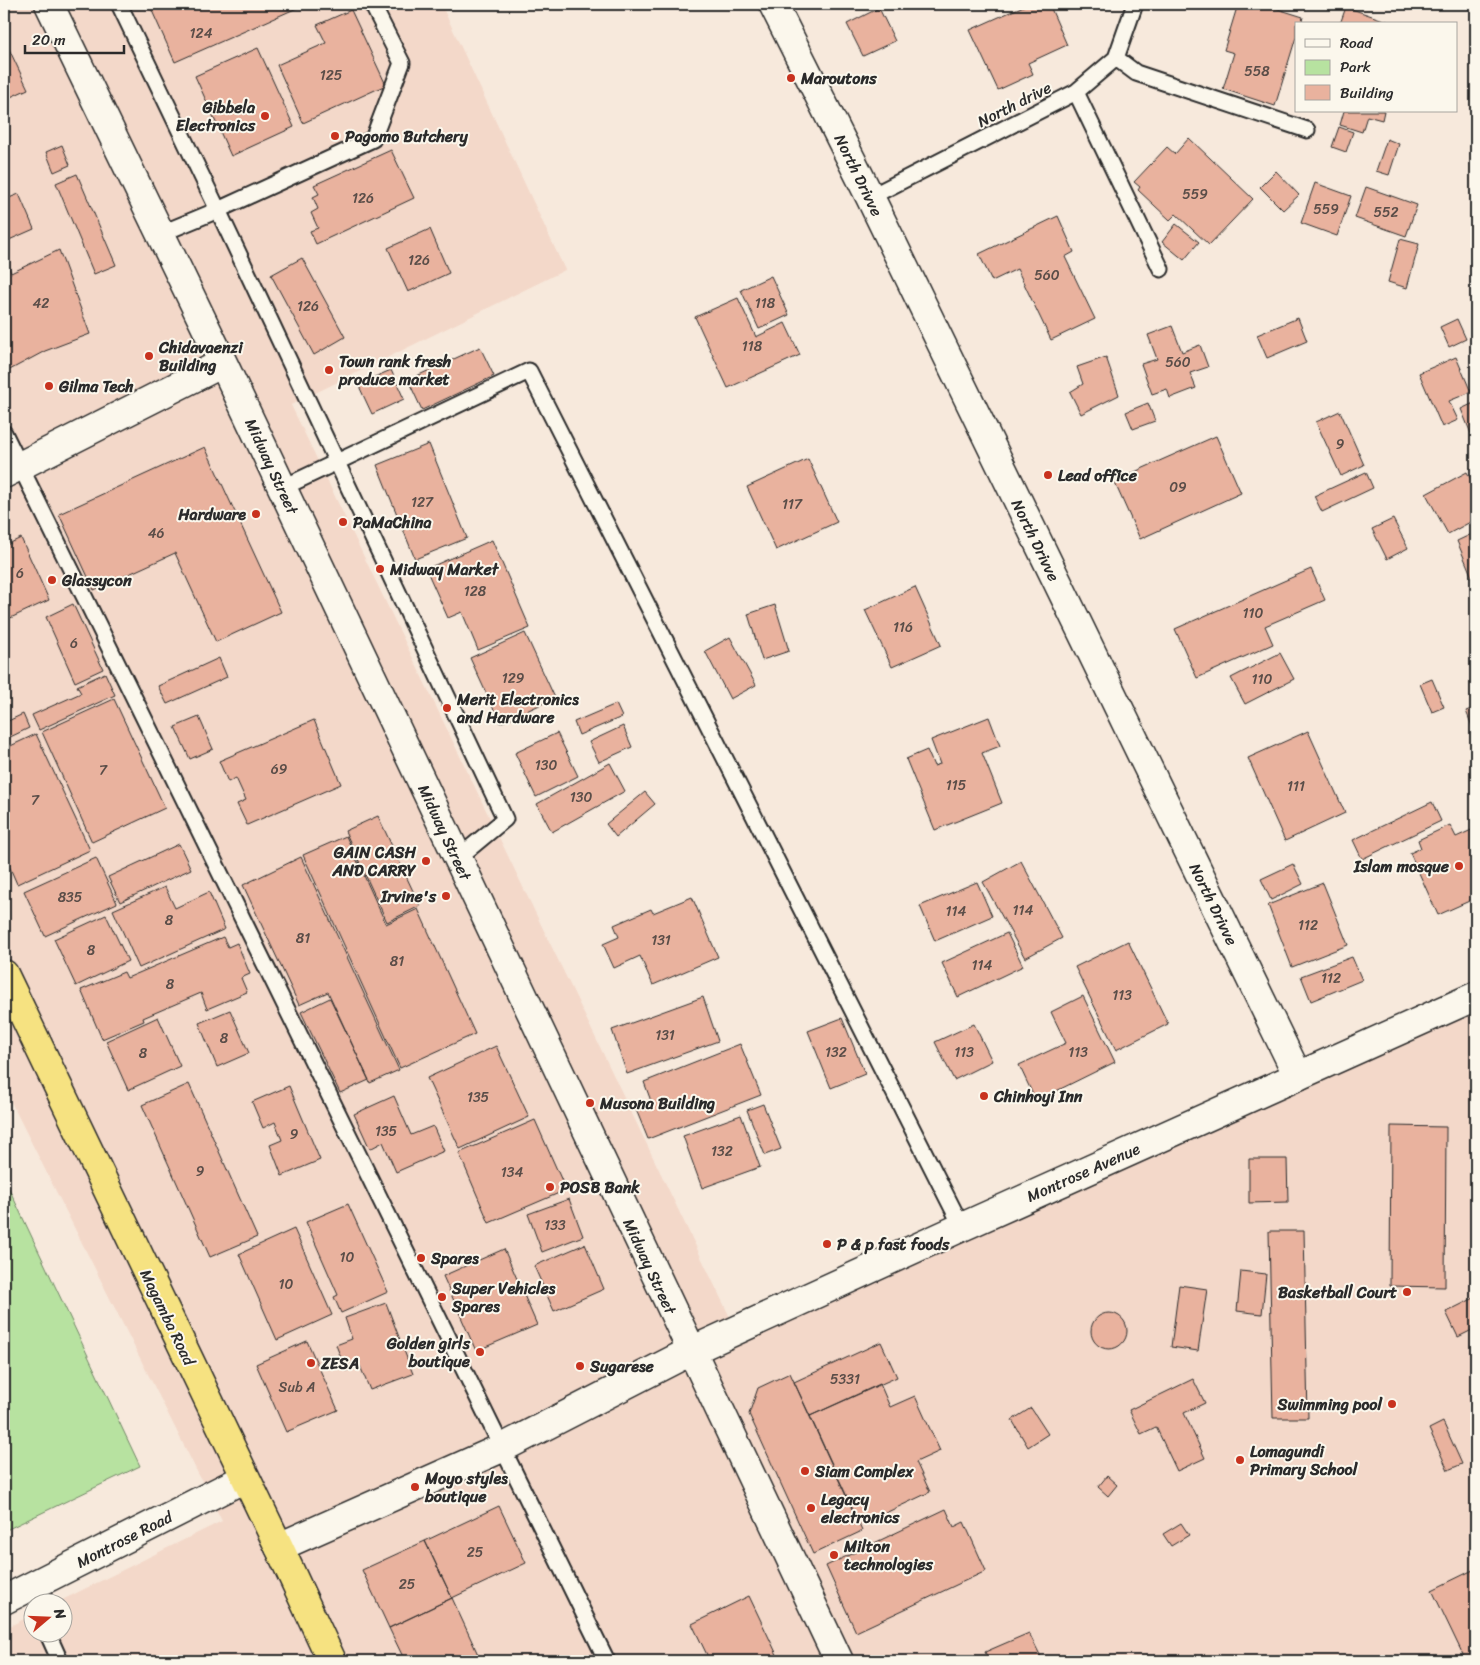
<svg xmlns="http://www.w3.org/2000/svg" width="1480" height="1665" font-family="Sriracha,sans-serif">
<style>
.built{fill:#f3d8c9}
.green{fill:#b7e2a0;stroke:#718666}
.building{fill:#e9b29e;stroke:#2b2b2b}
.lines{fill:none;stroke-linecap:round;stroke-linejoin:round}
.lane-casing{stroke:#2b2b2b;stroke-width:19}
.street-casing{stroke:#2b2b2b;stroke-width:31}
.secondary-casing{stroke:#2b2b2b;stroke-width:31}
.highway-casing{stroke:#2b2b2b;stroke-width:31}
.lane{stroke:#fbf7ec;stroke-width:15}
.street{stroke:#fbf7ec;stroke-width:28}
.secondary{stroke:#fbf7ec;stroke-width:28}
.highway{stroke:#f6e281;stroke-width:28}
.poi-dot{fill:#c8321e;stroke:#fbf7ec;stroke-width:2}
.labels{text-anchor:middle;stroke-width:4;stroke-linejoin:round;paint-order:stroke}
.number-label{font-size:14px;fill:#5a4d48}
.poi-label{font-size:16px;font-weight:bold;fill:#2b2b2b;stroke:#fbf7ec;text-anchor:start}
.street-label{font-size:16px;fill:#2b2b2b;stroke:#fbf7ec}
</style>
<rect width="100%" height="100%" fill="#f7e9dc"/>
<filter id="ink" filterUnits="userSpaceOnUse"><feTurbulence type="fractalNoise" baseFrequency=".02" numOctaves="2"/><feDisplacementMap in="SourceGraphic" scale="10" xChannelSelector="R" yChannelSelector="G"/><feConvolveMatrix kernelMatrix="1 2 1 2 8 2 1 2 1" color-interpolation-filters="sRGB"/></filter>
<g filter="url(#ink)">
<!-- built -->
<path class="built" d="M4 4H441L565 270 291 405 739 1336 1476 1009V1661H4V1629L32 1615V1632H62V1602H58L222 1521 4 1088Z"/>
<!-- green -->
<path class="green" d="M4 1178 140 1466 4 1531Z"/>
<!-- building -->
<path class="building" d="M149 4H306L175 62Z
M1028 4H1049L1067 45 1028 63 1033 74 998 90 970 30Z
M1238 4H1262L1303 17 1301 24H1296V37L1275 106 1223 89 1234 53 1224 50Z
M1346 7 1395 24H1340Z
M879 8 895 41 863 56 847 24Z
M351 10 386 85 303 123 277 65 326 43 317 25Z
M8 47 28 89 4 100V49Z
M258 48 294 127 231 156 195 76Z
M1344 111H1384L1382 120 1367 116 1362 132 1340 125Z
M1339 127 1353 132 1346 152 1332 147Z
M1189 138 1253 199 1209 245 1176 214 1170 220 1138 190 1140 187 1134 182 1167 147 1175 154Z
M1387 139 1399 144 1389 175 1376 171Z
M62 145 70 165 54 172 46 152Z
M391 150 414 198 316 244 310 231 318 228 311 213 318 209 313 197 319 194 314 185Z
M1276 171 1299 195 1283 210 1260 187Z
M77 174 116 265 94 274 56 183Z
M1315 183 1351 196 1337 236 1301 223Z
M1366 187 1417 205 1406 236 1355 218Z
M19 194 34 229 9 240 4 226V200Z
M1058 216 1074 252 1065 257 1095 319 1051 340 1017 269 992 281 979 254Z
M1176 224 1199 242 1184 260 1162 242Z
M430 229 449 273 408 292 388 248Z
M1400 239 1419 244 1407 288 1388 282Z
M59 250 90 334 45 351 4 373V255L11 273Z
M302 258 345 337 314 355 271 275Z
M771 276 789 315 759 329 741 290Z
M738 298 756 337 785 323 800 355 728 388 695 317Z
M1298 318 1307 341 1267 358 1257 335Z
M1457 319 1466 339 1449 347 1440 327Z
M1172 326 1182 352 1200 345 1208 367 1190 373 1196 388 1170 398 1167 389 1152 394 1141 364 1157 359 1148 335Z
M480 347 494 376 422 410 408 380Z
M1106 357 1119 395 1081 414 1070 392 1083 384 1077 367Z
M1456 357 1471 392 1449 401 1458 420 1442 427 1419 373Z
M391 370 404 399 372 414 358 384Z
M1476 402V434L1472 436 1461 409Z
M1148 403 1155 421 1133 429 1126 412Z
M1340 411 1364 465 1341 476 1316 422Z
M1216 436 1241 493 1140 539 1114 481Z
M429 444 467 538 415 559 377 465Z
M205 447 281 612 216 642 175 553 94 590 59 514Z
M808 459 837 522 776 550 747 487Z
M1366 472 1373 488 1322 512 1314 496Z
M1467 472 1476 489V519L1448 534 1426 494Z
M1393 519 1408 548 1387 559 1372 529Z
M1476 532V581L1474 582 1457 541Z
M21 538 49 600 4 621V546Z
M492 540 530 628 478 650 462 612 448 618 426 569Z
M1311 569 1325 600 1265 626 1273 644 1197 678 1175 629Z
M915 587 941 645 892 667 865 610Z
M73 604 103 669 75 682 46 617Z
M775 605 789 651 762 660 748 614Z
M525 633 555 698 500 723 470 658Z
M730 637 756 685 730 699 705 651Z
M1280 653 1294 679 1245 704 1231 678Z
M219 658 227 677 167 704 158 686Z
M105 673 115 695 39 730 32 715 81 693 77 686Z
M1432 679 1444 707 1432 712 1420 684Z
M114 699 165 808 92 842 42 732Z
M616 704 622 717 579 735 574 722Z
M1476 707V736L1466 711Z
M23 714 29 728 4 740V717L6 722Z
M199 717 213 749 190 759 175 727Z
M989 717 1000 746 982 753 1002 803 935 830 906 759 927 750 934 766 940 764 931 740Z
M314 720 341 784 247 825 237 804 246 800 236 778 228 782 219 761Z
M623 726 632 747 599 762 589 742Z
M1308 731 1345 813 1285 841 1248 758Z
M557 733 578 776 536 797 515 753Z
M36 734 90 850 17 884 4 854V749Z
M610 763 625 791 552 832 537 804Z
M645 792 655 804 616 837 606 824Z
M1432 802 1441 821 1362 859 1353 840Z
M378 816 420 906 387 922 345 831Z
M1450 825 1456 837 1476 828V898L1438 915 1410 853 1421 848 1418 840Z
M346 836 386 924 418 909 475 1034 400 1068 303 855Z
M179 844 191 869 120 902 108 877Z
M301 857 399 1070 370 1083 328 992 299 1005 243 885Z
M96 858 117 903 45 936 24 891Z
M1021 861 1062 938 1025 958 983 882Z
M1293 864 1303 884 1271 900 1261 879Z
M977 882 992 916 935 941 920 906Z
M1323 883 1348 945 1292 967 1268 905Z
M165 887 175 908 209 892 225 929 139 968 113 910Z
M692 897 718 957 653 985 640 956 614 968 603 944 619 937 614 925 651 909 653 913Z
M106 915 128 961 76 986 54 939Z
M1007 933 1023 966 958 997 942 963Z
M223 937 228 947 237 943 250 974 241 978 247 992 207 1009 201 993 143 1018 144 1021 102 1039 81 990 124 972 127 978Z
M1128 941 1168 1024 1116 1050 1075 967Z
M1352 957 1362 980 1311 1001 1301 976Z
M1083 996 1115 1062 1036 1101 1019 1065 1066 1043 1051 1012Z
M703 997 718 1041 627 1074 612 1030Z
M330 998 369 1080 340 1093 301 1012Z
M230 1010 249 1053 217 1067 199 1023Z
M158 1017 180 1066 128 1090 106 1041Z
M842 1018 865 1074 831 1088 808 1031Z
M974 1024 992 1061 954 1080 935 1042Z
M740 1044 761 1095 648 1139 635 1107 651 1101 644 1082Z
M496 1046 529 1117 460 1149 427 1078Z
M189 1084 257 1237 210 1257 142 1105Z
M289 1086 320 1160 282 1176 270 1145 282 1140 275 1122 263 1128 252 1102Z
M394 1096 411 1135 433 1126 444 1151 396 1172 383 1142 370 1149 354 1114Z
M763 1104 781 1149 765 1155 747 1110Z
M741 1115 760 1167 702 1188 683 1136Z
M535 1120 566 1190 489 1223 459 1153Z
M1391 1126 1446 1127 1445 1287 1390 1286Z
M1249 1159H1287L1288 1202 1249 1203Z
M569 1199 583 1236 542 1252 528 1214Z
M348 1204 388 1292 341 1313 334 1297 338 1295 306 1222Z
M294 1229 332 1315 277 1340 239 1254Z
M1269 1231H1304L1308 1418H1273Z
M585 1244 604 1289 554 1311 534 1266Z
M504 1249 537 1325 476 1351 443 1276Z
M1241 1271 1266 1274 1262 1314 1237 1311Z
M1179 1285 1207 1289 1198 1351 1171 1347Z
M1476 1297V1328L1458 1337 1446 1312Z
M386 1303 413 1374 370 1390 360 1366 346 1371 336 1345 352 1339 345 1318Z
M1091 1331a18 18 0 1 1 36 0a18 18 0 1 1-36 0Z
M307 1341 338 1410 286 1432 256 1364Z
M881 1342 897 1377 810 1416 794 1382Z
M790 1373 862 1531 813 1554 749 1414 758 1388Z
M1193 1379 1205 1403 1184 1413 1205 1458 1177 1471 1156 1427 1141 1434 1129 1410Z
M880 1384 890 1407 915 1396 940 1451 916 1462 930 1492 860 1525 810 1416Z
M1031 1408 1048 1434 1028 1447 1012 1420Z
M1443 1422 1462 1464 1448 1470 1429 1429Z
M1107 1476 1117 1485 1108 1496 1098 1487Z
M499 1506 526 1563 452 1598 425 1541Z
M946 1509 954 1527 964 1522 986 1571 856 1632 826 1566Z
M1181 1523 1189 1535 1171 1546 1163 1534Z
M425 1541 452 1598 389 1628 362 1570Z
M1473 1570 1476 1577V1661H1466L1432 1590Z
M749 1596 780 1661H710L692 1624Z
M452 1598 481 1661H405L389 1628Z
M1029 1633 1043 1661H989L985 1652Z"/>
<g class="lines">
<defs>
<path id="lane" d="M119 4 218 210 505 819 458 858
M1116 58 1136 73 1307 130
M1076 92 1161 269
M870 197 1076 92 1116 58 1135 4
M160 234 218 210 373 139 402 63 372 4
M4 433C203 843 409 1250 607 1661
M282 488 529 371 962 1227
M47 1632 60 1661"/>
<path id="street" d="M49 4 223 363 839 1661
M773 4 870 197 1298 1076
M4 474 223 363
M4 1600 245 1478"/>
<path id="secondary" d="M279 1547 504 1447 691 1351 962 1227 1476 996"/>
<path id="highway" d="M4 974 279 1547 332 1661"/>
</defs>
<!-- lane casing -->
<use href="#lane" class="lane-casing"/>
<!-- street casing -->
<use href="#street" class="street-casing"/>
<!-- secondary casing -->
<use href="#secondary" class="secondary-casing"/>
<!-- highway casing -->
<use href="#highway" class="highway-casing"/>
<!-- lane -->
<use href="#lane" class="lane"/>
<!-- street -->
<use href="#street" class="street"/>
<!-- secondary -->
<use href="#secondary" class="secondary"/>
<!-- highway -->
<use href="#highway" class="highway"/>
</g>
</g>
<!-- markers -->
<g class="poi-dot">
<circle cx="791" cy="78" r="5"/>
<circle cx="265" cy="116" r="5"/>
<circle cx="335" cy="136" r="5"/>
<circle cx="149" cy="356" r="5"/>
<circle cx="329" cy="370" r="5"/>
<circle cx="49" cy="386" r="5"/>
<circle cx="1048" cy="475" r="5"/>
<circle cx="256" cy="514" r="5"/>
<circle cx="343" cy="522" r="5"/>
<circle cx="380" cy="569" r="5"/>
<circle cx="52" cy="580" r="5"/>
<circle cx="447" cy="708" r="5"/>
<circle cx="426" cy="861" r="5"/>
<circle cx="1459" cy="866" r="5"/>
<circle cx="446" cy="896" r="5"/>
<circle cx="984" cy="1096" r="5"/>
<circle cx="590" cy="1103" r="5"/>
<circle cx="550" cy="1187" r="5"/>
<circle cx="827" cy="1244" r="5"/>
<circle cx="421" cy="1258" r="5"/>
<circle cx="1407" cy="1292" r="5"/>
<circle cx="442" cy="1297" r="5"/>
<circle cx="480" cy="1352" r="5"/>
<circle cx="311" cy="1363" r="5"/>
<circle cx="580" cy="1366" r="5"/>
<circle cx="1392" cy="1404" r="5"/>
<circle cx="1240" cy="1460" r="5"/>
<circle cx="805" cy="1471" r="5"/>
<circle cx="415" cy="1487" r="5"/>
<circle cx="811" cy="1508" r="5"/>
<circle cx="834" cy="1555" r="5"/>
</g>
<g class="labels">
<!-- number labels -->
<g class="number-label">
<text x="201" y="38">124</text>
<text x="1257" y="76">558</text>
<text x="331" y="80">125</text>
<text x="1195" y="199">559</text>
<text x="363" y="203">126</text>
<text x="1326" y="214">559</text>
<text x="1386" y="217">552</text>
<text x="419" y="265">126</text>
<text x="1047" y="280">560</text>
<text x="41" y="308">42</text>
<text x="765" y="308">118</text>
<text x="308" y="311">126</text>
<text x="752" y="351">118</text>
<text x="1178" y="367">560</text>
<text x="1340" y="449">9</text>
<text x="1178" y="492">09</text>
<text x="422" y="507">127</text>
<text x="792" y="509">117</text>
<text x="156" y="538">46</text>
<text x="20" y="578">6</text>
<text x="475" y="596">128</text>
<text x="1253" y="618">110</text>
<text x="903" y="632">116</text>
<text x="74" y="648">6</text>
<text x="513" y="683">129</text>
<text x="1262" y="684">110</text>
<text x="546" y="770">130</text>
<text x="279" y="774">69</text>
<text x="103" y="775">7</text>
<text x="956" y="790">115</text>
<text x="1296" y="791">111</text>
<text x="581" y="802">130</text>
<text x="35" y="805">7</text>
<text x="70" y="902">835</text>
<text x="1023" y="915">114</text>
<text x="956" y="916">114</text>
<text x="169" y="925">8</text>
<text x="1308" y="930">112</text>
<text x="303" y="943">81</text>
<text x="661" y="945">131</text>
<text x="91" y="955">8</text>
<text x="397" y="966">81</text>
<text x="982" y="970">114</text>
<text x="1331" y="983">112</text>
<text x="170" y="989">8</text>
<text x="1122" y="1000">113</text>
<text x="665" y="1040">131</text>
<text x="224" y="1043">8</text>
<text x="836" y="1057">132</text>
<text x="964" y="1057">113</text>
<text x="1078" y="1057">113</text>
<text x="143" y="1058">8</text>
<text x="478" y="1102">135</text>
<text x="386" y="1136">135</text>
<text x="294" y="1139">9</text>
<text x="722" y="1156">132</text>
<text x="200" y="1176">9</text>
<text x="512" y="1177">134</text>
<text x="555" y="1230">133</text>
<text x="347" y="1262">10</text>
<text x="286" y="1289">10</text>
<text x="845" y="1384">5331</text>
<text x="297" y="1392">Sub A</text>
<text x="475" y="1557">25</text>
<text x="407" y="1589">25</text>
</g>
<!-- poi labels -->
<g class="poi-label">
<text x="801" y="84">Maroutons</text>
<text x="255" y="113" text-anchor="end">Gibbela<tspan x="255" dy="18">Electronics</tspan></text>
<text x="345" y="142">Pagomo Butchery</text>
<text x="159" y="353">Chidavaenzi<tspan x="159" dy="18">Building</tspan></text>
<text x="339" y="367">Town rank fresh<tspan x="339" dy="18">produce market</tspan></text>
<text x="59" y="392">Gilma Tech</text>
<text x="1058" y="481">Lead office</text>
<text x="246" y="520" text-anchor="end">Hardware</text>
<text x="353" y="528">PaMaChina</text>
<text x="390" y="575">Midway Market</text>
<text x="62" y="586">Glassycon</text>
<text x="457" y="705">Merit Electronics<tspan x="457" dy="18">and Hardware</tspan></text>
<text x="416" y="858" text-anchor="end">GAIN CASH<tspan x="416" dy="18">AND CARRY</tspan></text>
<text x="1449" y="872" text-anchor="end">Islam mosque</text>
<text x="436" y="902" text-anchor="end">Irvine's</text>
<text x="994" y="1102">Chinhoyi Inn</text>
<text x="600" y="1109">Musona Building</text>
<text x="560" y="1193">POSB Bank</text>
<text x="837" y="1250">P &amp; p fast foods</text>
<text x="431" y="1264">Spares</text>
<text x="452" y="1294">Super Vehicles<tspan x="452" dy="18">Spares</tspan></text>
<text x="1397" y="1298" text-anchor="end">Basketball Court</text>
<text x="470" y="1349" text-anchor="end">Golden girls<tspan x="470" dy="18">boutique</tspan></text>
<text x="321" y="1369">ZESA</text>
<text x="590" y="1372">Sugarese</text>
<text x="1382" y="1410" text-anchor="end">Swimming pool</text>
<text x="1250" y="1457">Lomagundi<tspan x="1250" dy="18">Primary School</tspan></text>
<text x="815" y="1477">Siam Complex</text>
<text x="425" y="1484">Moyo styles<tspan x="425" dy="18">boutique</tspan></text>
<text x="821" y="1505">Legacy<tspan x="821" dy="18">electronics</tspan></text>
<text x="844" y="1552">Milton<tspan x="844" dy="18">technologies</tspan></text>
</g>
<!-- street labels -->
<g class="street-label">
<text transform="translate(1014 104) rotate(-27)" y="6">North drive</text>
<text transform="translate(859 175) rotate(64)" y="6">North Drivve</text>
<text transform="translate(272 466) rotate(65)" y="6">Midway Street</text>
<text transform="translate(1036 540) rotate(64)" y="6">North Drivve</text>
<text transform="translate(445 832) rotate(65)" y="6">Midway Street</text>
<text transform="translate(1214 904) rotate(64)" y="6">North Drivve</text>
<text transform="translate(1083 1172) rotate(-24)" y="6">Montrose Avenue</text>
<text transform="translate(650 1266) rotate(65)" y="6">Midway Street</text>
<text transform="translate(168 1317) rotate(64)" y="6">Magamba Road</text>
<text transform="translate(124 1539) rotate(-27)" y="6">Montrose Road</text>
</g>
</g>
<!-- margin -->
<rect width="1480" height="1665" fill="none" stroke="#fbf7ec" stroke-width="20"/>
<rect x="10" y="10" width="1460" height="1645" fill="none" stroke="#2b2b2b" stroke-width="2" filter="url(#ink)"/>
<!-- legend -->
<rect x="1295" y="22" width="162" height="90" fill="#fbf7ec" stroke="#a8a59f"/>
<rect x="1305" y="39" width="25" height="8" fill="#fbf7ec" stroke="#a8a59f"/>
<text x="1340" y="48" font-size="15" fill="#2b2b2b">Road</text>
<rect x="1305" y="60" width="25" height="15" fill="#b7e2a0" stroke="#a8a59f"/>
<text x="1340" y="72" font-size="15" fill="#2b2b2b">Park</text>
<rect x="1305" y="85" width="25" height="15" fill="#e9b29e" stroke="#a8a59f"/>
<text x="1340" y="98" font-size="15" fill="#2b2b2b">Building</text>
<!-- north arrow -->
<g transform="translate(48 1618) rotate(71)"><circle r="24" fill="#fbf7ec" stroke="#a8a59f"/>
<path d="M0-4L9 19L0 12L-9 19Z" fill="#c8321e"/>
<text y="-8" font-size="14" font-weight="bold" text-anchor="middle" fill="#2b2b2b">N</text>
</g>
<!-- scale -->
<path d="M25 45v8h99v-8" fill="none" stroke="#2b2b2b" stroke-width="2.5"/>
<text x="32" y="45" font-size="15" fill="#2b2b2b" stroke="#fbf7ec" stroke-width="4" paint-order="stroke">20 m</text>
</svg>
